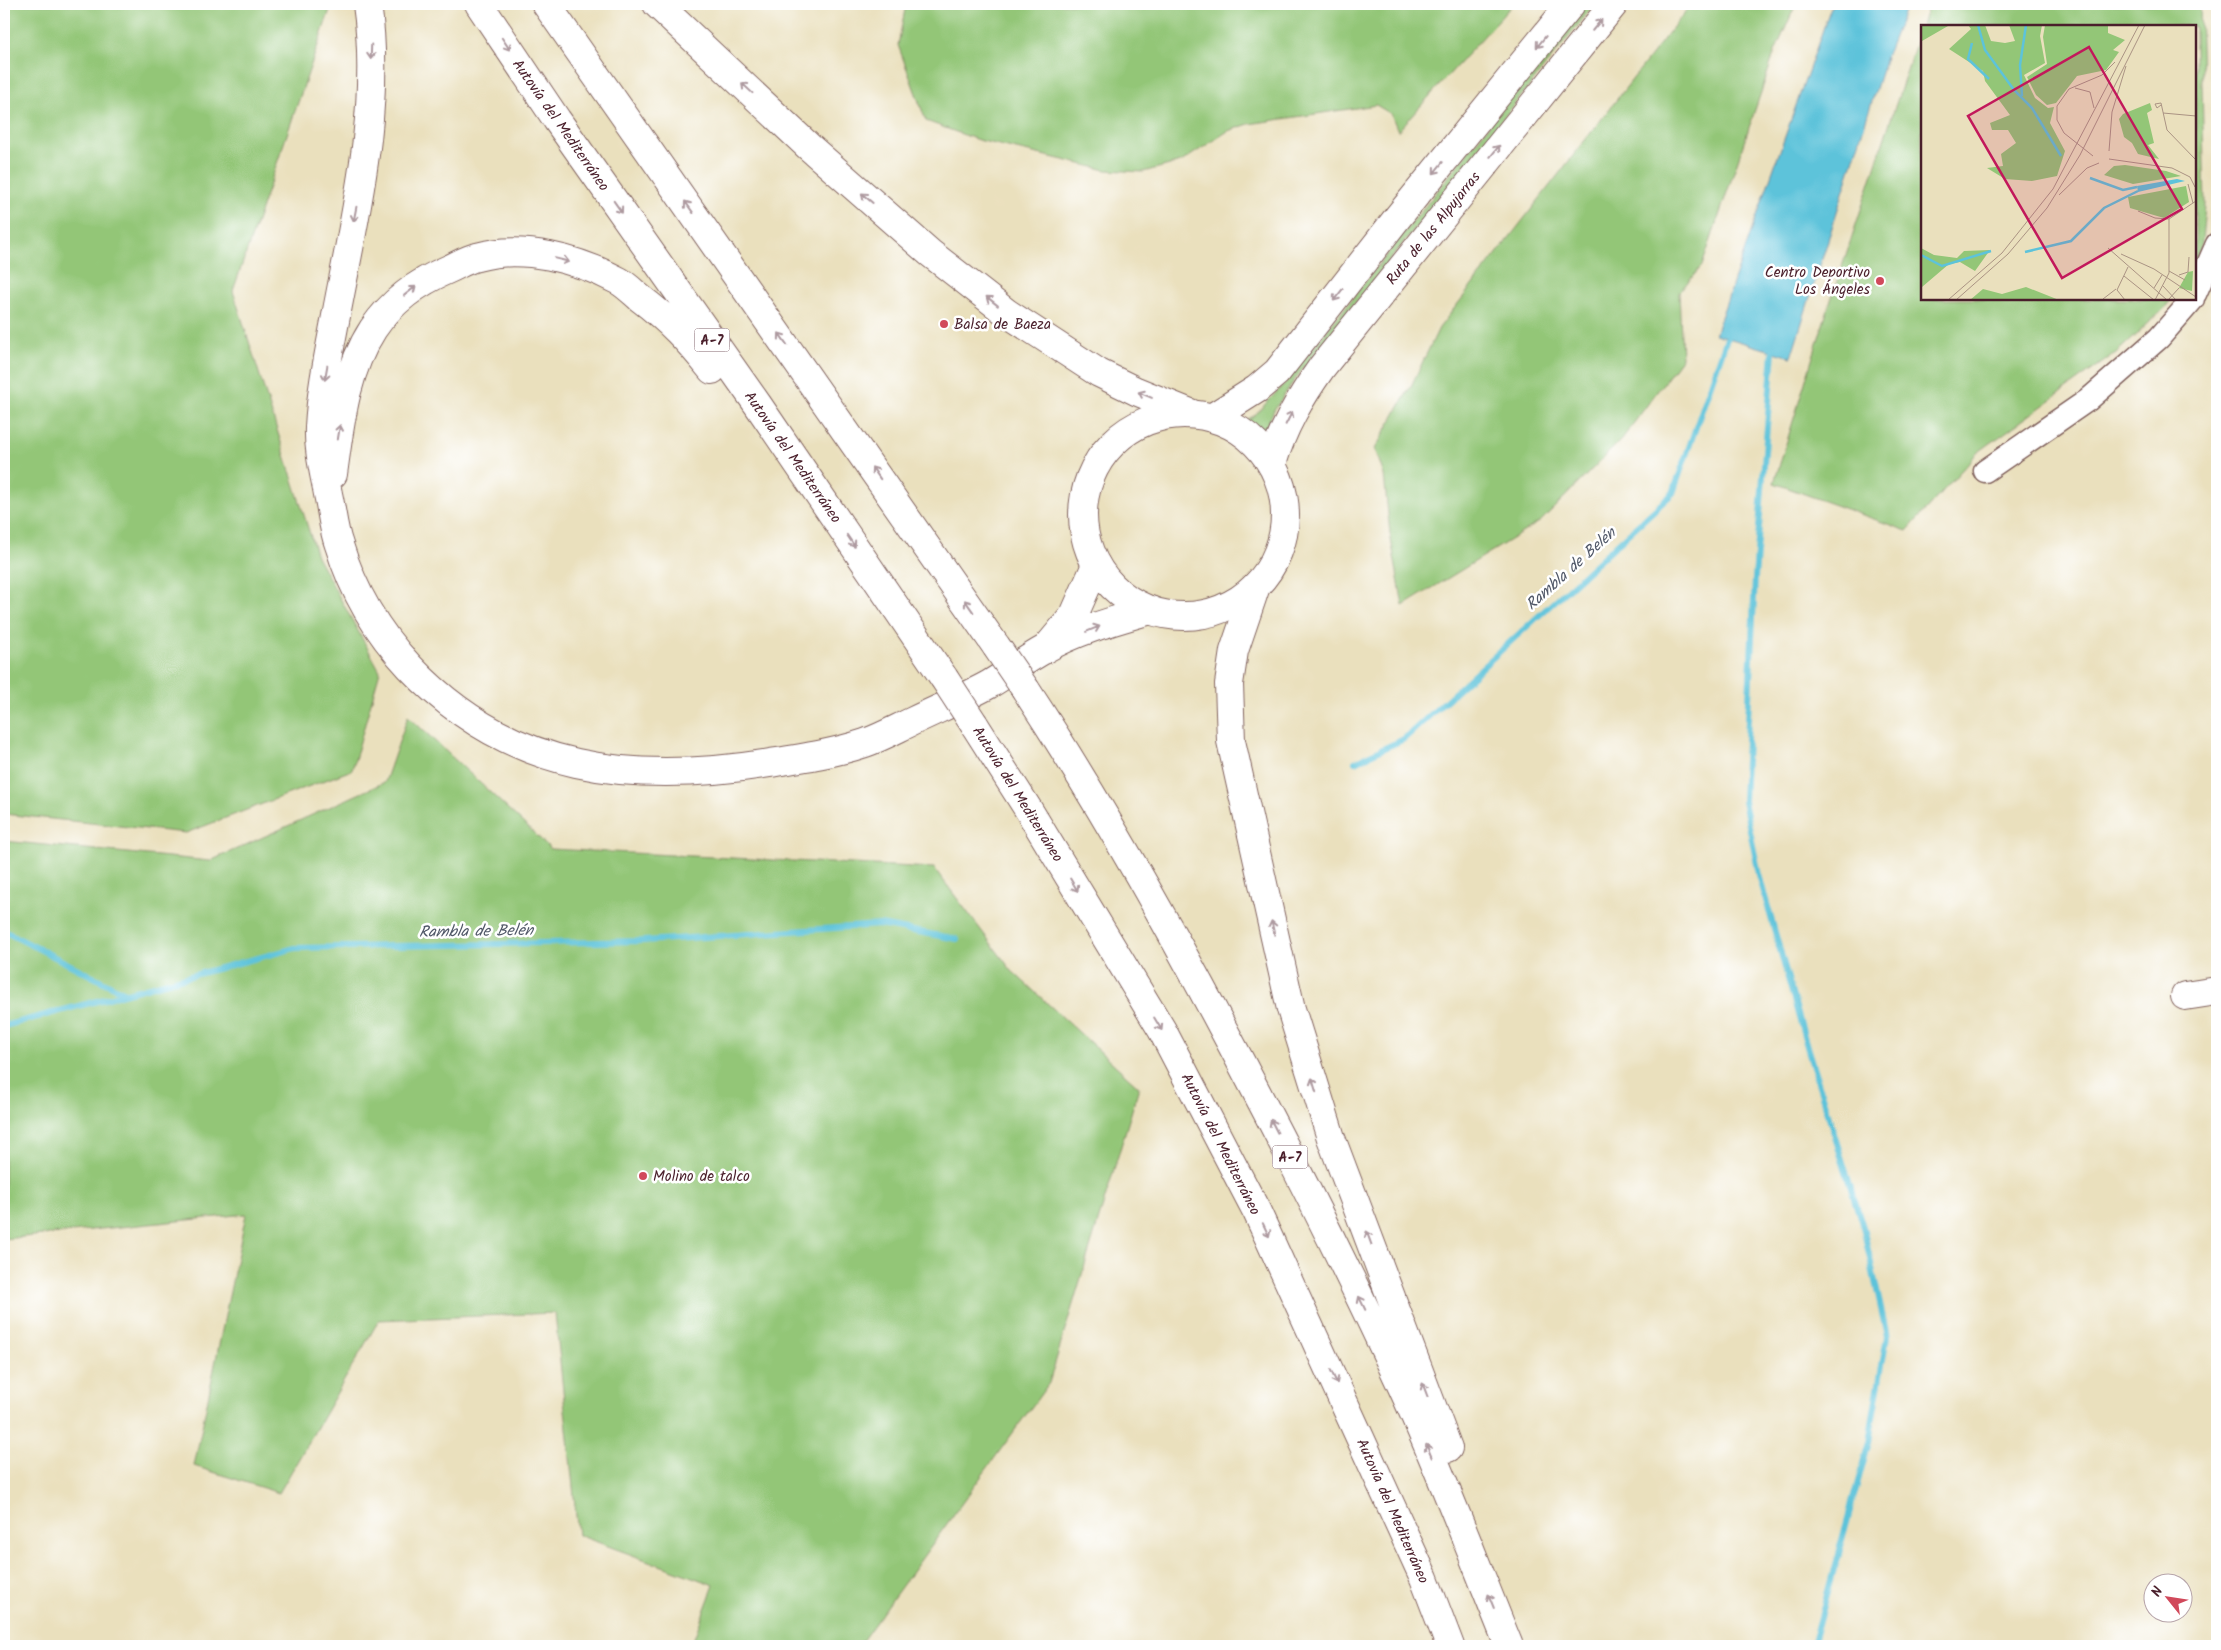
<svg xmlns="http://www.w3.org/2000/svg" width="2221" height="1650" font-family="Kalam,sans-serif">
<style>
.green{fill:#93c677;stroke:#6e7251}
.water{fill:#5dc3da;stroke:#547182}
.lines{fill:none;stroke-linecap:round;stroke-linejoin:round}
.stream{stroke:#5dc3da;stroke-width:6}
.minor-casing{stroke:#82635e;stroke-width:25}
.tertiary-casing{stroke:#82635e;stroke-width:30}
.primary-casing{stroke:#82635e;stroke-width:30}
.motorway-casing{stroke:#82635e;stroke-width:30}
.minor{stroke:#fff;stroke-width:22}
.tertiary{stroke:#fff;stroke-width:28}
.primary{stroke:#fff;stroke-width:28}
.motorway{stroke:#fff;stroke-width:28}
.motorway-bridge-casing{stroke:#82635e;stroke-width:30;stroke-linecap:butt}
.motorway-bridge{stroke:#fff;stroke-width:28}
.oneway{stroke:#ae9aa0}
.poi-dot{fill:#d1495b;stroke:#fff;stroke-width:2}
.labels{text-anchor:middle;stroke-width:5;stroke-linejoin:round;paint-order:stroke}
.shield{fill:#fff;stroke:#80626b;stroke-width:1}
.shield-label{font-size:14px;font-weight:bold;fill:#4a1f2b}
.street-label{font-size:15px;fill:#4a1f2b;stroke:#fff}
.poi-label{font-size:15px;fill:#4a1f2b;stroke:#fff;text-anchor:start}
.water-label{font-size:16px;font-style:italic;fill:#515868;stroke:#fff}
.inset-river{fill:none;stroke:#5dc3da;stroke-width:2.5}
.inset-road{fill:none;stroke:#aa9383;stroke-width:1}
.view{fill:#c2185b;fill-opacity:0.15;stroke:#c2185b;stroke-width:2.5}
.inset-edge{fill:none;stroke:#4a1f2b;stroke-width:2.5}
</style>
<rect width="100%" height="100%" fill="#fff"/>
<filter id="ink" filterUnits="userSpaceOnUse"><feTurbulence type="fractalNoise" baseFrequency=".02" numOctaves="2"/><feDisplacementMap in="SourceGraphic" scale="10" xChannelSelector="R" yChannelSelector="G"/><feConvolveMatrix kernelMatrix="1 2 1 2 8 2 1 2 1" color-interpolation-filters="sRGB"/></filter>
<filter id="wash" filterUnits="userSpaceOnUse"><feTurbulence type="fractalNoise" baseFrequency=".0096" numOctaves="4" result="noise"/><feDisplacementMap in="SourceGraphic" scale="20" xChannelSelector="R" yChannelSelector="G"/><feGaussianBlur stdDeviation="1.12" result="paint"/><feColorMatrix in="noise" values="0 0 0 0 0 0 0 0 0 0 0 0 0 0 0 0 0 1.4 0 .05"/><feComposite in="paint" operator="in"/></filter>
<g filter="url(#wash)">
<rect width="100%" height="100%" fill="#eae0bd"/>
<!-- green -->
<path class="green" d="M4 4H332L233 291 317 556 380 671 352 770 186 833 4 814Z
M906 4H1513L1398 131 1391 114 1376 105 1249 124 1228 131 1181 162 1143 172 1106 170 978 140 926 121 898 45Z
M1585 4H1595L1303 368 1274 410 1264 432 1246 420 1254 416 1287 381Z
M1691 4H1796L1774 54 1702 266 1679 292 1682 358 1622 439 1541 521 1403 606 1390 534 1384 475 1375 449 1412 384 1439 328Z
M1929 4H2200L2205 204 2202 243 2195 263V26H1922V299H2172L2162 311 2116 353 1977 453 1907 531 1774 483 1823 324Z
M408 716 551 849 934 868 1012 971 1139 1087 1049 1383 862 1641 853 1646H691L714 1585 578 1535 555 1313 379 1320 279 1493 194 1466 246 1214 4 1239V841L210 861 385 782Z"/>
<!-- water -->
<path class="water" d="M1832 4H1907L1886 57 1791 357 1715 334Z"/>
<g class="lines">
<!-- stream -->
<path class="stream" d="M1773 351 1755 578 1744 801 1759 875 1808 1050 1863 1227 1887 1336 1869 1441 1813 1646
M1355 762 1404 739 1673 493 1727 338
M4 931 125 993
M4 1026 295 948 644 941 880 925 957 939"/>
</g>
</g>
<g filter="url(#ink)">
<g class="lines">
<defs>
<path id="minor" d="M2195 294 2217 244
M1985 471 2088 400 2159 338 2193 299"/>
<path id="tertiary" d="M2185 996 2217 991"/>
<path id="primary" d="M1083 515a101 101 0 1 1 202 0a101 101 0 1 1-202 0Z
M1213 417 1257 389 1277 372 1398 217 1571 4
M1272 464C1283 427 1300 398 1322 367L1614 4"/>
<path id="motorway" d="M367 4C382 108 355 214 336 316 329 353 321 390 319 427 318 450 324 472 328 494 332 511 333 529 339 545 353 591 377 632 410 667 510 773 634 785 770 763 802 758 835 753 865 743 882 737 898 728 913 721 938 709 964 698 988 685 1007 674 1025 660 1045 649 1075 631 1116 620 1150 610
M479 4 557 120 758 405 944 678
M546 4 996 646
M657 4 808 146 930 253 1007 313 1099 373 1136 391 1190 413
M333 474C340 424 345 372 373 329 392 301 418 282 449 269 458 265 467 259 477 257 523 244 577 259 619 281 626 285 633 292 640 298 669 320 689 341 712 370
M1256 586 1234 651 1229 684 1231 741 1291 1009 1331 1138 1448 1448
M1049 645 1074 615 1096 565
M1026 690C1096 797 1159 908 1219 1021 1283 1141 1345 1263 1402 1387 1441 1472 1474 1560 1509 1646
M974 724 1028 809 1162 1030 1257 1212 1424 1578 1450 1646"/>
</defs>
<!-- minor casing -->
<use href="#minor" class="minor-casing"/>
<!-- tertiary casing -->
<use href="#tertiary" class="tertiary-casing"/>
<!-- primary casing -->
<use href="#primary" class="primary-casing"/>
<!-- motorway casing -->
<use href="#motorway" class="motorway-casing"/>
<!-- minor -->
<use href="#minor" class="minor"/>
<!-- tertiary -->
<use href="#tertiary" class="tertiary"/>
<!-- primary -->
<use href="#primary" class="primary"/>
<!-- motorway -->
<use href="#motorway" class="motorway"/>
<defs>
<path id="motorway-bridge" d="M996 646 1026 690
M944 678 974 724"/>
</defs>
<!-- motorway-bridge casing -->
<use href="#motorway-bridge" class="motorway-bridge-casing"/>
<!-- motorway-bridge -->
<use href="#motorway-bridge" class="motorway-bridge"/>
</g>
<!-- one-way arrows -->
<defs><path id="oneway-shaft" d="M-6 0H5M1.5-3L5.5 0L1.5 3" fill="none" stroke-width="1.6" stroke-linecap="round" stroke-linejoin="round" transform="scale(1.25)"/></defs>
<g class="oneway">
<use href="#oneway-shaft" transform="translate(1597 25) rotate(-50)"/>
<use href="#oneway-shaft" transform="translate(1541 42) rotate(129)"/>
<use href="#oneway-shaft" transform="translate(506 44) rotate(56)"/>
<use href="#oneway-shaft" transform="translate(371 52) rotate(92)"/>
<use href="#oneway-shaft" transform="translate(747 88) rotate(-137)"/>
<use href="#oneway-shaft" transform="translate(1495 151) rotate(-51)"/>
<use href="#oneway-shaft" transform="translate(1438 168) rotate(129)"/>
<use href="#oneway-shaft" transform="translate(867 198) rotate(-139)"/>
<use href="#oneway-shaft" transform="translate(618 207) rotate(55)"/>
<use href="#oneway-shaft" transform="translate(689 207) rotate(-126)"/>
<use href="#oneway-shaft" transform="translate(355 214) rotate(101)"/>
<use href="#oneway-shaft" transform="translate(562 260) rotate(13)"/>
<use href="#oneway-shaft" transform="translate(410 291) rotate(-38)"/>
<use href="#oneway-shaft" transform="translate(1338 295) rotate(128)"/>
<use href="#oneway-shaft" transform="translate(992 301) rotate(-142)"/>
<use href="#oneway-shaft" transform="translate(783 339) rotate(-125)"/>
<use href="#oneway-shaft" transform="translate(326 373) rotate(100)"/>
<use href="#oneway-shaft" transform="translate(1145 395) rotate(-157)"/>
<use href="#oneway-shaft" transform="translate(1289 418) rotate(-63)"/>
<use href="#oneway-shaft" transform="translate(339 432) rotate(-81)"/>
<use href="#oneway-shaft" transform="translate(876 473) rotate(-125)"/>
<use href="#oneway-shaft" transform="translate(851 541) rotate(56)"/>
<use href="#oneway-shaft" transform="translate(969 606) rotate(-125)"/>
<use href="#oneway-shaft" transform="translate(1093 629) rotate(-22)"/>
<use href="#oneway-shaft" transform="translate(1074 885) rotate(59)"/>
<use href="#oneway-shaft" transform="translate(1273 928) rotate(-102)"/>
<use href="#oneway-shaft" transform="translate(1158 1024) rotate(59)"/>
<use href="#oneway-shaft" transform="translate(1314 1085) rotate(-107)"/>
<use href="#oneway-shaft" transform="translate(1274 1126) rotate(-117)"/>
<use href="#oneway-shaft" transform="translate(1266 1230) rotate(65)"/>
<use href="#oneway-shaft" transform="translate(1369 1238) rotate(-110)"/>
<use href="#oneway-shaft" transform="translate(1362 1303) rotate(-116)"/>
<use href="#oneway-shaft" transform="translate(1334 1377) rotate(65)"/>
<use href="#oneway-shaft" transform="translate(1425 1390) rotate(-111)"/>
<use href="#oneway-shaft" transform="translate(1429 1451) rotate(-113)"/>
<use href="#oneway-shaft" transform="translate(1491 1601) rotate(-112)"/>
</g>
</g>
<!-- markers -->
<g class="poi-dot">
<circle cx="1880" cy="281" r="5"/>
<circle cx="944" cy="324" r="5"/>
<circle cx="643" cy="1176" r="5"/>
</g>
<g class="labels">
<!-- shield labels -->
<g class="shield">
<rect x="694.5" y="328.5" width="35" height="23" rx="4"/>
<rect x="1272.5" y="1145.5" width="35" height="23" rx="4"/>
</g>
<g class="shield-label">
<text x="712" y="345">A-7</text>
<text x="1290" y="1162">A-7</text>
</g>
<!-- street labels -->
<g class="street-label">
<text transform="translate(561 125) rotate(55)" y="5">Autovía del Mediterráneo</text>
<text transform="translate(1433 228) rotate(-51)" y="5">Ruta de las Alpujarras</text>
<text transform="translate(793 457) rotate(55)" y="5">Autovía del Mediterráneo</text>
<text transform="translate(1018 794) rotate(58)" y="5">Autovía del Mediterráneo</text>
<text transform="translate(1221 1144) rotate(63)" y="5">Autovía del Mediterráneo</text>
<text transform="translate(1393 1511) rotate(66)" y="5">Autovía del Mediterráneo</text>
</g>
<!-- poi labels -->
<g class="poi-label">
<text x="1870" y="277" text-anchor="end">Centro Deportivo<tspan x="1870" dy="17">Los Ángeles</tspan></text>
<text x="954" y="329">Balsa de Baeza</text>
<text x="653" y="1181">Molino de talco</text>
</g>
<!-- water labels -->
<g class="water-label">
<text transform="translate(1570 568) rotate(-42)" y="6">Rambla de Belén</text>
<text transform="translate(476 930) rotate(-1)" y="6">Rambla de Belén</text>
</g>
</g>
<!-- overview -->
<g transform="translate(1921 25)">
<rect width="275" height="275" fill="#eae0bd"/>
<path d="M0 0H36L27 1 1 16ZM47 0H64L70 16 84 18 94 16 88 0H121L119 11 124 38 103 50 114 73 127 83 133 82 129 98 144 126 136 151 111 156 84 154 66 143 82 141 80 129 95 118 87 105H71L69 98 89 90 64 56 62 46 28 24 50 4ZM124 0H187V8L204 15 192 25 198 27 185 45 156 51 135 78 126 80 115 70 106 52 126 39 122 12ZM229 78 231 85 226 88 233 118 227 120 238 134 217 129 211 118 203 112 198 94 202 89ZM204 140 245 146 260 151 212 159 183 150 193 141ZM265 161 268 177 243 193 209 183 207 172ZM0 223 13 230 36 233 43 226 69 225 54 246 39 237 28 239 1 262ZM272 246 271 266 258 263 267 247ZM105 262 138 275H49L62 264 81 269Z" fill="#93c677"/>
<path d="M256 154 264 156 217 167 216 161Z" fill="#5dc3da"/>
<path class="inset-river" d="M57 0 64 25 93 65 111 83 140 131M51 18 47 34 68 54M101 71 99 40 105 0M169 153 202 165 216 162M104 227 150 216 183 183 217 166M0 230 21 241 70 226"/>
<path class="inset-road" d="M154 63 169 67 173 83M240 80 236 83 234 79 240 78 246 105 275 135M242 88 275 91M188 126 191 87 205 41M172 131 143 108 136 95V81L148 64 181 50 194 37M188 134 251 143 269 152 274 162M267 159 272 178M138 170 166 143 178 138M217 186 234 193 248 194M187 223 246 275M200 229 233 244 275 272M248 246 264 255M258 250 267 247 268 232M203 251 233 275M242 261 255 275M233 263 241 250M182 274 195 264M27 275 81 228 132 164 218 0M35 275 87 229 126 183 159 130 224 0M204 275 196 265 207 242M234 275 248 248V194L275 176M247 275 258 263"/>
<path class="view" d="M168 22 261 184 141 253 47 91Z"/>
<rect width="275" height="275" class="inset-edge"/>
</g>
<!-- margin -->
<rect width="2221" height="1650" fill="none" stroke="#fff" stroke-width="20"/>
<!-- north arrow -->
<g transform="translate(2168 1598) rotate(300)"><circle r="24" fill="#ffffff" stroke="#b7a5aa"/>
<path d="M0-4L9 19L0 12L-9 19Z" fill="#d1495b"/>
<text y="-8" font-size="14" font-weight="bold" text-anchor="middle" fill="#4a1f2b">N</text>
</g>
</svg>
